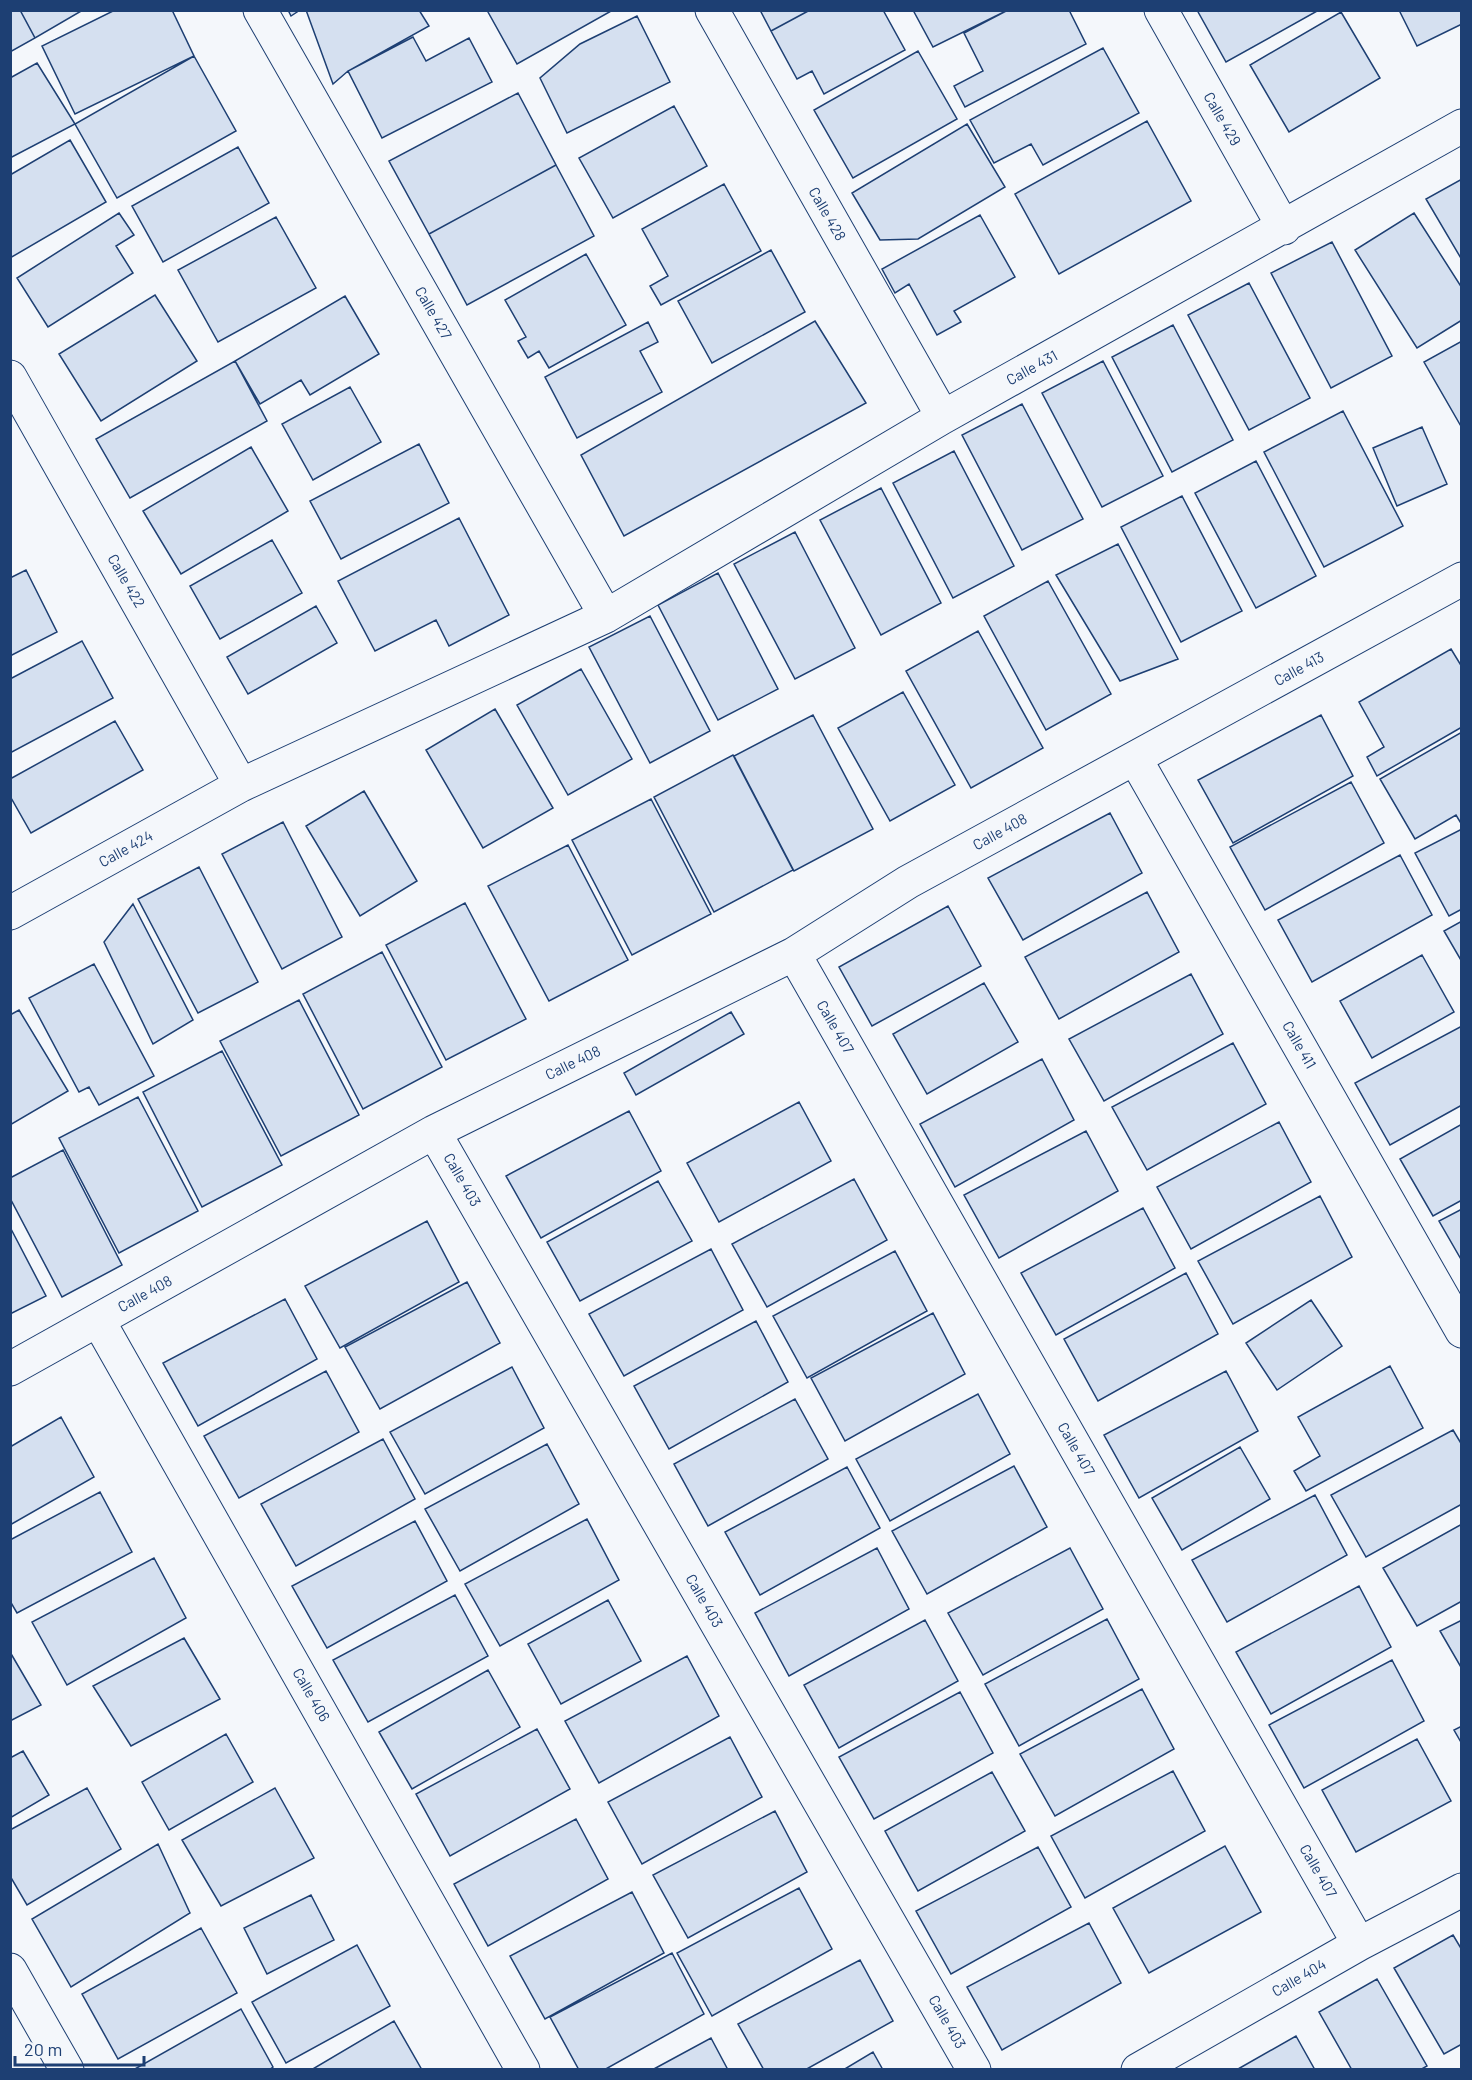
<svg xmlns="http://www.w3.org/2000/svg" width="1472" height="2080" font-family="Barlow,sans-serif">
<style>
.building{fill:#d5e0f0;stroke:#1d3f73;stroke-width:1.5}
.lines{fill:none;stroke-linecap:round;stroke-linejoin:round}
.minor-casing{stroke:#1d3f73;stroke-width:35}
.minor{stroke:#f4f7fb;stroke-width:33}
.labels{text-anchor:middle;stroke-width:4.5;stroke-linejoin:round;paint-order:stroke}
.street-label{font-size:15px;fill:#1d3f73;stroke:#f4f7fb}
</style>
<rect width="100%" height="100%" fill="#f4f7fb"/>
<!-- building -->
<path class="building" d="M10 10H20L35 38 10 52Z
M20 10H83L35 38Z
M115 10H172L194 56 75 114 42 46Z
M288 10H300L291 16Z
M306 10H419L429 26 348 71 333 84Z
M491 10H613L517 64 488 12Z
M760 10H810L771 31Z
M810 10H883L905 50 824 94 812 71 797 79 771 31Z
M913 10H1008L933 47Z
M1008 10H1069L1086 44 965 107 954 86 983 71 964 33Z
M1197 10H1319L1226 62Z
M1399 10H1462V24L1417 46Z
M1341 12 1380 78 1289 132 1250 65Z
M637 16 670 82 567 133 540 78 580 44Z
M413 37 426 61 469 38 492 82 382 138 348 71Z
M1103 48 1139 113 1043 165 1031 144 994 163 970 120Z
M918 51 957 119 853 178 814 110Z
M194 56 236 131 117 198 75 124Z
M37 63 75 124 10 158V78Z
M518 93 556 165 429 234 389 161Z
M674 106 707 166 613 218 579 158Z
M1147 121 1191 201 1059 274 1015 194Z
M967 124 1005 187 918 239 880 240 852 193Z
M70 140 106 202 10 258V175Z
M238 147 269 203 163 262 132 206Z
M556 165 594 236 467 305 429 234Z
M1462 179V260L1426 199Z
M724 184 761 251 661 305 650 286 668 276 642 229Z
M119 213 134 235 116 246 133 273 48 327 17 278Z
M1414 213 1462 288V320L1417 348 1355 250Z
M980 215 1015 277 954 311 961 322 937 335 909 284 895 293 882 269Z
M276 217 316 288 218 342 178 270Z
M1332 242 1392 356 1331 388 1271 273Z
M771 250 805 312 712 363 678 301Z
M586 254 626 325 549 368 539 351 528 358 518 341 526 337 505 300Z
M1249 283 1310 398 1249 430 1188 315Z
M155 295 197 361 101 421 59 354Z
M345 296 379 354 310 395 301 380 260 404 235 361Z
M815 321 866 403 624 536 581 455Z
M648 322 658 342 640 351 662 392 577 438 545 377Z
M1173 325 1233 440 1172 472 1112 357Z
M1462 341V428L1424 362Z
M235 361 267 421 130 498 96 439Z
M1103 361 1163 476 1102 507 1042 393Z
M350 387 381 442 313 480 282 424Z
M1022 404 1083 519 1022 550 962 435Z
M1343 411 1403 526 1324 567 1264 452Z
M1422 427 1447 484 1397 506 1373 448Z
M419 444 449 503 341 559 310 501Z
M251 447 288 511 181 574 143 511Z
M954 451 1014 566 953 598 893 483Z
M1256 461 1316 576 1256 608 1195 493Z
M881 488 941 603 881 635 820 520Z
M1182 496 1242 611 1181 642 1121 527Z
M459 518 509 615 449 646 436 620 375 651 338 581Z
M795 532 855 648 795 679 734 564Z
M272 540 302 593 220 639 190 586Z
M1118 544 1178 659 1120 681 1056 575Z
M26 570 57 632 10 656V578Z
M718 573 778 689 718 720 658 605Z
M1048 581 1111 694 1046 730 984 616Z
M316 606 337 643 248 694 227 657Z
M650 616 710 731 650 763 589 647Z
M978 631 1043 748 971 788 906 671Z
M82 641 113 698 10 753V679Z
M1451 649 1462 667V727L1377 776 1367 757 1384 747 1359 702Z
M581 669 632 759 568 795 517 705Z
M903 692 955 785 890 821 838 728Z
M495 709 553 808 483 848 426 750Z
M813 715 873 829 794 871 734 756Z
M1321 715 1353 776 1233 843 1198 780Z
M115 721 143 770 31 833 10 796V779Z
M1462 732V825L1456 815 1415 839 1380 779Z
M733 755 793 870 714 912 654 797Z
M1351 782 1384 843 1265 910 1230 847Z
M364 791 417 881 360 916 306 826Z
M651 799 711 914 632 955 572 840Z
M1110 813 1142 873 1023 940 988 878Z
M283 822 342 937 282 969 222 854Z
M1462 829V909L1449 916 1415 853Z
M568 845 628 960 549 1001 488 886Z
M1400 855 1432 915 1312 982 1278 920Z
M199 867 258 982 198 1013 138 899Z
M1147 892 1179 952 1059 1019 1025 957Z
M465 903 526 1019 446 1060 386 945Z
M133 904 193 1020 153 1044 104 942Z
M948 906 981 966 872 1026 839 967Z
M1462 921V962L1444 931Z
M382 952 442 1067 363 1109 303 994Z
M1422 955 1454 1012 1372 1058 1340 1001Z
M94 964 154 1076 99 1105 89 1087 79 1092 29 998Z
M1191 974 1223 1034 1104 1101 1069 1039Z
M984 983 1018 1042 927 1094 893 1034Z
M299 1000 359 1115 281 1156 220 1041Z
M19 1010 68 1091 10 1125V1015Z
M731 1012 744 1034 636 1095 624 1073Z
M1462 1026V1105L1390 1145 1355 1083Z
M1233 1043 1266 1104 1147 1170 1112 1107Z
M222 1051 282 1165 202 1207 143 1092Z
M1042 1059 1074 1120 955 1187 920 1124Z
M138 1097 198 1211 119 1253 59 1138Z
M799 1102 831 1161 719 1222 687 1163Z
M629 1111 661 1171 541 1238 506 1176Z
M1279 1122 1311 1182 1191 1249 1157 1187Z
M1462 1124V1200L1433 1216 1400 1159Z
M1086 1131 1118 1191 999 1258 964 1195Z
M63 1150 122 1265 62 1297 10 1198V1178Z
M854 1179 887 1240 767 1307 732 1244Z
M658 1181 692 1241 580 1301 547 1242Z
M1320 1196 1352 1257 1233 1324 1198 1261Z
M1143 1208 1175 1268 1056 1335 1021 1273Z
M1462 1209V1261L1439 1221Z
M427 1221 459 1282 340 1348 305 1286Z
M10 1227 46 1296 10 1314Z
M711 1249 743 1310 624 1376 589 1314Z
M895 1251 927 1311 807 1378 773 1316Z
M1186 1273 1218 1334 1098 1401 1064 1339Z
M467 1282 500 1343 380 1409 345 1347Z
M285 1299 317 1359 198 1426 163 1363Z
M1311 1300 1342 1346 1277 1390 1246 1343Z
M933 1313 965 1374 845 1441 811 1378Z
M756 1321 788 1382 669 1449 634 1386Z
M1390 1366 1423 1428 1306 1491 1294 1471 1320 1456 1298 1417Z
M512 1367 544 1428 425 1494 390 1432Z
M326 1371 359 1432 239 1498 204 1436Z
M1226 1371 1258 1431 1139 1498 1104 1435Z
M978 1394 1010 1454 890 1521 856 1459Z
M795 1399 828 1459 708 1526 674 1464Z
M61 1417 94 1477 10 1525V1447Z
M1453 1430 1462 1445V1504L1366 1557 1331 1495Z
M383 1439 415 1499 296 1566 261 1504Z
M547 1444 579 1504 460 1571 425 1509Z
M1240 1447 1270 1499 1182 1550 1152 1498Z
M1014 1466 1047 1527 927 1594 892 1531Z
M847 1467 880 1528 760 1595 725 1532Z
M100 1492 132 1552 17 1613 10 1601V1540Z
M1315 1495 1347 1555 1227 1622 1192 1560Z
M587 1519 619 1580 500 1646 465 1584Z
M415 1521 447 1581 327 1648 292 1586Z
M1462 1524V1601L1417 1626 1383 1568Z
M877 1548 909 1609 789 1676 755 1613Z
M1070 1548 1103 1609 983 1675 948 1613Z
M154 1558 186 1618 67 1685 32 1622Z
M1359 1586 1391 1647 1271 1714 1236 1652Z
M455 1595 488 1656 368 1722 333 1660Z
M608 1600 641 1661 561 1704 528 1644Z
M1107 1619 1139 1679 1019 1746 985 1684Z
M925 1620 958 1681 839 1748 804 1685Z
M1462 1620V1669L1440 1631Z
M184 1638 220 1699 131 1746 93 1686Z
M10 1652 41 1705 10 1721Z
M687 1656 719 1716 599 1783 565 1721Z
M1392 1660 1424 1721 1304 1788 1269 1725Z
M488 1670 520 1727 412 1789 379 1732Z
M1142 1689 1174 1749 1055 1816 1020 1754Z
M960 1692 993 1753 874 1819 839 1757Z
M1462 1726V1744L1454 1730Z
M537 1729 570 1789 450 1856 416 1794Z
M226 1734 253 1782 169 1830 142 1782Z
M730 1737 762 1797 642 1864 608 1802Z
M1417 1739 1451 1801 1356 1852 1322 1790Z
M23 1751 49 1795 10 1818V1758Z
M1173 1771 1205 1831 1085 1898 1051 1836Z
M992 1772 1025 1831 918 1891 885 1831Z
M87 1788 121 1849 27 1905 10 1876V1830Z
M275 1788 314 1858 221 1906 182 1840Z
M775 1811 807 1872 688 1938 653 1875Z
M576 1819 608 1879 488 1946 454 1884Z
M158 1844 190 1913 71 1987 32 1919Z
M1225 1846 1261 1912 1149 1973 1113 1908Z
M1038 1847 1071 1907 951 1974 916 1911Z
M799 1888 832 1949 712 2016 677 1953Z
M632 1892 664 1953 545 2019 510 1956Z
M311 1895 334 1940 267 1974 244 1928Z
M1089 1923 1121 1983 1002 2050 967 1987Z
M201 1928 237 1993 118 2059 82 1994Z
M1453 1935 1462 1950V2044L1444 2054 1394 1968Z
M357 1945 390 2006 286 2063 252 2002Z
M672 1953 704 2014 604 2070H579L550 2017Z
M860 1960 893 2021 805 2070H764L738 2024Z
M1377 1979 1427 2066 1420 2070H1352L1319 2012Z
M241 2009 273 2067 269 2070H133Z
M394 2021 422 2070H311Z
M1296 2036 1315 2070H1238V2069Z
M711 2038 728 2070H652Z
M873 2052 883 2070H843Z"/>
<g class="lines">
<defs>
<path id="minor" d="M260 10 606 616
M712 10 943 417
M1161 10 1284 228
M10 377 241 785
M1136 760 1462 1331
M10 913 241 785 606 616 943 417 1462 126
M794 954 1359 1944
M434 1132 974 2070
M98 1320 523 2070
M10 1369 434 1132 794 954 908 882 1462 579
M10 1970 67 2070
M1138 2070 1359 1944 1462 1890"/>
</defs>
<!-- minor casing -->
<use href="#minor" class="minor-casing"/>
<!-- minor -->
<use href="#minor" class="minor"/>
</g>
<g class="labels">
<!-- street labels -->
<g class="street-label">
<text transform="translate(1222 119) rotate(60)" y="5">Calle 429</text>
<text transform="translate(827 214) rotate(60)" y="5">Calle 428</text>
<text transform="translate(433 313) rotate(60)" y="5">Calle 427</text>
<text transform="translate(1032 368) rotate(-29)" y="5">Calle 431</text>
<text transform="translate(126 581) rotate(60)" y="5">Calle 422</text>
<text transform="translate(1299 669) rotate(-29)" y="5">Calle 413</text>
<text transform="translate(1000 832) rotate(-29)" y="5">Calle 408</text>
<text transform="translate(126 849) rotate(-29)" y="5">Calle 424</text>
<text transform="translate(835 1027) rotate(60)" y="5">Calle 407</text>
<text transform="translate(1299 1045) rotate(60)" y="5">Calle 411</text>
<text transform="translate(573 1063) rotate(-26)" y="5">Calle 408</text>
<text transform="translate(462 1180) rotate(60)" y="5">Calle 403</text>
<text transform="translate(145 1294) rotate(-29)" y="5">Calle 408</text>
<text transform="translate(1076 1449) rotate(60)" y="5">Calle 407</text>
<text transform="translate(704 1601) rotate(60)" y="5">Calle 403</text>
<text transform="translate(311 1695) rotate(60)" y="5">Calle 406</text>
<text transform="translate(1318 1871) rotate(60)" y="5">Calle 407</text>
<text transform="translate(1299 1978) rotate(-30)" y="5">Calle 404</text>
<text transform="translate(947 2022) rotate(60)" y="5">Calle 403</text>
</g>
</g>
<!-- border -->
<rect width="1472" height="2080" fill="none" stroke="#1d3f73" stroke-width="24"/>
<!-- scale -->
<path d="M15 2056v9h129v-9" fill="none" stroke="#1d3f73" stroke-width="3"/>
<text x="24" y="2056" font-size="18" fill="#1d3f73" stroke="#f4f7fb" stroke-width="4.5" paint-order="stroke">20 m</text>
</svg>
